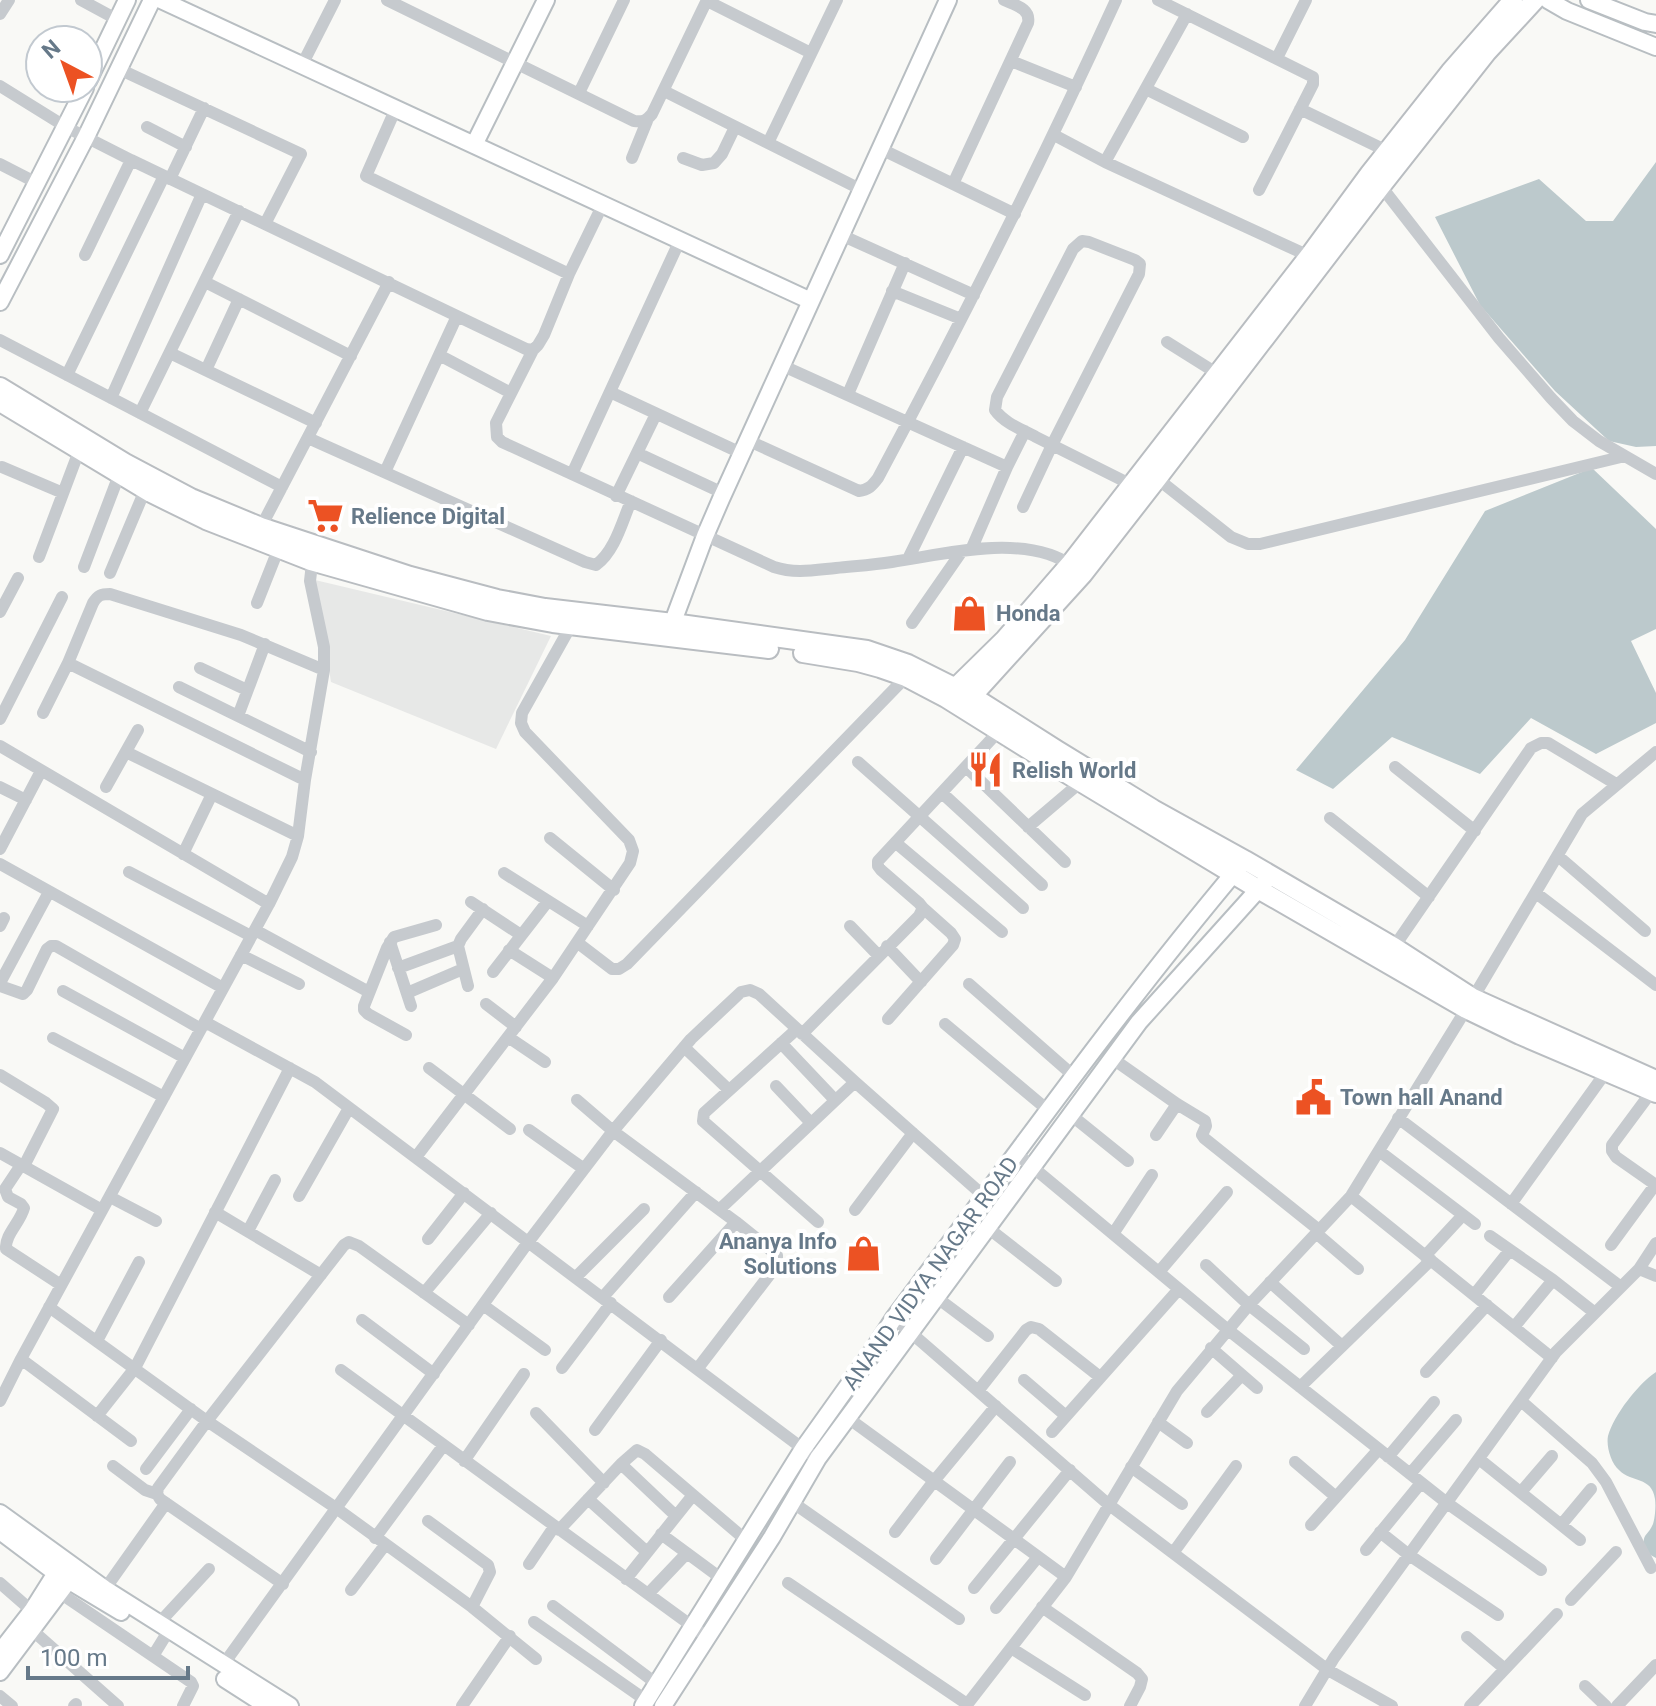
<svg xmlns="http://www.w3.org/2000/svg" width="1656" height="1706" font-family="Roboto,sans-serif">
<style>
.built{fill:#e7e8e7}
.water{fill:#bcc9cc}
.lines{fill:none;stroke-linecap:round;stroke-linejoin:round}
.secondary-casing{stroke:#b8bec2;stroke-width:20}
.primary-casing{stroke:#b9bdc1;stroke-width:22}
.street{stroke:#c6cace;stroke-width:12}
.secondary{stroke:#fff;stroke-width:16}
.primary{stroke:#fff;stroke-width:18}
.labels{text-anchor:middle;stroke-width:8;stroke-linejoin:round;paint-order:stroke}
.poi-label{font-size:22px;font-weight:bold;fill:#667989;stroke:#fff;text-anchor:start}
.street-label{font-size:22px;fill:#667989;stroke:#fff}
</style>
<rect width="100%" height="100%" fill="#f9f9f6"/>
<!-- built -->
<path class="built" d="M315 580 551 636 496 749 331 682Z"/>
<!-- water -->
<path class="water" d="M1656 162V446L1636 447 1609 441 1555 391 1480 305 1435 217 1539 179 1586 221H1613Z
M1592 468 1656 529V629L1631 641 1656 693V723L1596 754 1531 718 1480 774 1392 737 1333 789 1296 770 1405 640 1485 511Z
M1656 1372V1558L1645 1552C1641 1532 1647 1538 1653 1524 1655 1518 1656 1506 1655 1499 1652 1476 1631 1483 1619 1470 1611 1463 1606 1446 1608 1436 1614 1415 1638 1384 1656 1372Z"/>
<g class="lines">
<defs>
<path id="secondary" d="M161 0 811 301
M1548 0 1567 11 1656 47
M1589 0 1645 22 1656 24
M88 81 127 0
M474 145 546 0
M0 255 85 88
M0 302 86 137 152 0
M668 635 705 536 721 499 948 0
M0 1513 105 1589 290 1706
M0 1531 56 1573 121 1612
M0 1652 32 1611 61 1565
M0 1672 69 1580
M225 1679 267 1706
M643 1706 803 1449 870 1355 894 1318C1007 1167 1117 1012 1239 867
M663 1706 772 1537 818 1458 1139 1022 1265 882"/>
<path id="primary" d="M0 387 125 463 191 498 261 527 410 576 497 599 545 608 673 623 867 650 908 664 972 696 1057 750 1153 809 1245 860 1394 947 1473 998 1656 1080
M0 402 151 493 206 520 311 561 488 611 553 623 769 649
M803 653 858 662 880 668 906 677 946 698 1069 775 1258 889 1466 1009 1520 1035 1656 1093
M950 693 1005 639 1070 564 1309 256 1370 173 1450 72 1513 0
M966 703 1083 574 1157 479 1382 185 1487 52 1535 0"/>
</defs>
<!-- secondary casing -->
<use href="#secondary" class="secondary-casing"/>
<!-- primary casing -->
<use href="#primary" class="primary-casing"/>
<!-- street -->
<path class="street" d="M81 0 118 20
M387 0 634 121C643 122 646 121 652 114L707 0
M1158 0 1313 77V84L1259 190
M707 1 811 53
M0 14 9 0
M1277 58 1306 0
M1011 61 1076 87
M302 65 335 0
M119 69 301 154 265 224
M0 86 66 127 131 160 526 349 533 350 538 345 544 335 569 274 603 204
M1146 89 1243 137
M664 91 862 190
M579 93 624 0
M396 108 366 176 569 274
M1300 109 1387 151
M147 127 186 147
M1054 135 1105 162 1309 256
M768 143 837 0
M881 149 1015 214
M632 158 647 121
M683 158 702 165 714 163 722 154 735 127
M1105 162 1187 14
M0 164 37 183
M170 179 204 108
M1377 181 1499 338 1551 398 1573 421 1599 441 1656 474
M953 184 1028 23C1031 8 1014 5 1004 0
M841 235 974 295
M85 255 131 160
M205 282 351 356
M892 291 961 319
M0 340 282 487
M1167 342 1218 374
M533 350 496 423 497 437 502 442 774 567C795 574 815 570 836 568 855 566 873 565 892 562 947 554 1026 532 1074 567
M170 353 316 423
M439 355 511 393
M781 365 1007 467
M206 370 239 299
M67 375 164 176
M610 392 741 453
M848 394 905 263
M111 398 202 194
M140 413 239 211
M308 438 585 562 596 565C615 551 622 522 631 501
M747 440 859 491C868 490 872 486 878 478 962 321 1042 162 1116 0
M637 453 723 493
M2 467 63 493
M385 472 457 316
M572 474 680 240
M1154 476 1231 537 1248 544H1260L1625 456
M616 496 656 414
M1023 507 1052 445 1139 274 1140 264 1135 260 1089 242 1082 241 1073 249 997 397 995 410C1004 423 1023 430 1036 437 1068 453 1100 469 1132 485L1137 487
M261 527 389 282
M971 550 1007 467 1025 431
M39 557 79 451
M908 559 963 447
M84 567 119 475
M110 573 145 490
M257 603 278 550
M0 612 18 578
M912 623 962 551
M68 663 305 780
M200 668 247 690
M179 687 311 752
M43 713 68 663 93 603C98 595 101 594 110 594L241 635 324 670
M238 716 265 644
M0 719 62 597
M0 746 269 904
M126 752 298 836
M858 762 1023 908
M966 767 1065 862
M1395 767 1475 831
M0 787 26 800
M106 787 138 730
M942 793 1042 885
M1330 818 1429 897
M1028 827 1081 782
M550 838 614 890
M896 843 1002 932
M0 849 41 771
M183 854 212 794
M1558 856 1645 931
M0 864 223 988
M129 872 251 936
M504 873 588 926
M1536 893 1656 985
M471 902 521 935
M0 926 4 918
M850 926 878 955
M255 930 369 992
M390 942 411 1006
M578 943 612 969H619L627 964 906 677
M887 946 921 982
M1394 947 1531 748 1541 743H1548L1616 784
M509 950 553 978
M241 955 299 984
M398 968 458 946
M493 972 548 901
M0 983 49 892
M969 984 1075 1077
M0 986 23 994 27 990 47 949 51 946H56L201 1029
M468 986 458 946 461 939 483 909
M63 991 185 1058
M407 993 463 969
M486 1004 516 1027
M888 1019 953 945 955 939 951 933 923 908
M205 1022 315 1082 810 1454
M945 1024 1049 1111
M797 1029 704 1113 703 1121 818 1222
M802 1034 919 916 923 908 919 903 881 870 878 866V861L999 731
M406 1035 368 1014 364 1010V1006L387 948 394 937 436 925
M508 1037 545 1062
M53 1038 164 1097
M781 1043 835 1100
M684 1047 729 1090
M1113 1059 1177 1104 1205 1121 1206 1126 1202 1135 1204 1138 1319 1230
M429 1068 510 1129
M0 1075 46 1103 53 1109 24 1166
M776 1086 811 1123
M1652 1091 1612 1145V1151L1616 1157 1656 1185
M577 1100 613 1131 736 1222 777 1255V1265L698 1368
M1071 1115 1128 1161
M1398 1118 1621 1287
M529 1130 584 1169
M1156 1135 1177 1104
M1379 1151 1475 1224
M0 1153 102 1210
M1017 1154 1227 1329 1447 1503 1541 1570
M416 1157 553 978 630 863 633 851 629 840 525 732 521 723 522 713 573 622
M21 1165 5 1189 8 1197 21 1204 24 1208C20 1223 5 1234 6 1249L61 1285
M299 1196 349 1108
M1351 1196 1552 1358
M110 1197 156 1221
M1511 1204 1606 1072
M720 1209 855 1082
M855 1210 913 1133
M215 1212 321 1275
M988 1228 1056 1281
M248 1231 275 1180
M1316 1233 1358 1269
M1113 1234 1152 1175
M1490 1236 1553 1280 1595 1313
M428 1239 464 1193
M1611 1245 1655 1185
M1425 1256 1463 1215
M1206 1265 1249 1305 1304 1349
M1639 1269 1656 1276
M1159 1272 1227 1192
M576 1277 644 1209
M1270 1282 1342 1346
M424 1293 491 1213
M1474 1295 1510 1250
M603 1297 696 1192
M669 1297 736 1222
M936 1297 988 1336
M483 1305 545 1350
M49 1307 207 1421 336 1508 472 1607 536 1659
M894 1318 1108 1504 1328 1670 1392 1706
M362 1320 434 1374
M1514 1327 1553 1280
M97 1341 139 1262
M1211 1348 1257 1388
M21 1359 131 1441
M562 1368 611 1303
M341 1370 707 1637
M1426 1372 1487 1305
M1024 1380 1066 1416
M1300 1387 1431 1260
M978 1391 1026 1330 1031 1327 1039 1329 1100 1377
M0 1401 21 1359 269 904 292 857 298 836 305 780 324 670V647L310 581 313 555
M1521 1401 1592 1463 1606 1482 1651 1568
M1207 1412 1242 1375
M536 1413 604 1483
M97 1416 135 1368 290 1068
M848 1418 1066 1577
M1158 1422 1187 1443
M595 1430 661 1340
M1052 1432 1179 1289
M1388 1457 1434 1402
M1479 1459 1580 1540
M464 1461 524 1374
M1295 1462 1336 1497
M621 1464 676 1516
M113 1466 145 1490 157 1494
M1131 1467 1182 1504
M146 1469 191 1409
M1410 1474 1456 1420
M1521 1492 1552 1456
M588 1499 647 1552
M792 1502 959 1619
M428 1521 488 1565 490 1572 472 1607
M1311 1525 1379 1449
M1561 1525 1591 1489
M559 1530 621 1464 637 1450 645 1454 747 1541
M895 1532 934 1481 996 1406
M1380 1532 1409 1555 1498 1615
M661 1534 722 1579
M375 1538 443 1446
M1366 1550 1421 1483
M1173 1553 1236 1466
M936 1559 1010 1462
M529 1564 554 1527
M626 1579 693 1495
M0 1583 32 1611
M788 1583 967 1704
M283 1584 160 1499 157 1494 158 1488 207 1421 344 1245 349 1242 359 1246 469 1325
M974 1588 1070 1470
M105 1589 166 1503
M351 1590 385 1545
M60 1593 191 1682 193 1686 183 1706
M648 1594 687 1553
M1571 1600 1616 1552
M553 1606 657 1684
M1042 1607 1137 1673 1142 1679 1140 1687 1130 1706
M996 1608 1038 1557
M534 1622 647 1701
M159 1623 209 1569
M32 1630 118 1706
M1467 1637 1505 1669
M1011 1648 1085 1695
M153 1656 169 1630
M223 1665 529 1241 613 1131 691 1039 741 992 750 990 759 994 855 1082 985 1197
M1585 1686 1606 1706
M0 1696 12 1706
M74 1706 76 1704
M462 1706 510 1636
M966 1706 1066 1577 1177 1391 1249 1305 1351 1196 1473 998 1582 814 1656 752
M1305 1706 1334 1658 1556 1352 1639 1269 1656 1243
M1470 1706 1557 1614
M1617 1706 1656 1665"/>
<!-- secondary -->
<use href="#secondary" class="secondary"/>
<!-- primary -->
<use href="#primary" class="primary"/>
</g>
<!-- icons -->
<defs>
<symbol id="supermarket-bare" viewBox="-9 -9 18 18"><path d="M-6-5.5h2.5l.6 2H6L4.5 2H-2.5L-4.4-4H-6ZM-1.5 3.2a1.3 1.3 0 1 0 .1 0ZM3 3.2a1.3 1.3 0 1 0 .1 0Z" fill="#ec5223" stroke="#fff" stroke-width="2.5" paint-order="stroke"/></symbol>
<symbol id="shop-bare" viewBox="-9 -9 18 18"><path d="M-5-2.5h2.3a2.7 3.5 0 0 1 5.4 0H5L5.5 6h-11ZM-1.5-2.5h3a1.5 2.3 0 0 0-3 0Z" fill="#ec5223" stroke="#fff" stroke-width="2.5" paint-order="stroke"/></symbol>
<symbol id="restaurant-bare" viewBox="-9 -9 18 18"><path d="M-5-6h1v4h1v-4h1v4h1v-4h1v5L-1.5 .5V6h-2V.5L-5-1ZM5-6V6H3V1.5H1.5Q1.5-4 5-6Z" fill="#ec5223" stroke="#fff" stroke-width="2.5" paint-order="stroke"/></symbol>
<symbol id="civic-bare" viewBox="-9 -9 18 18"><path d="M-.6-6.5H3V-4.5H.6V-3L4-1V1h2V6H-6V1h2V-1L-.6-3ZM-1.2 2.5V6h2.4V2.5Z" fill="#ec5223" stroke="#fff" stroke-width="2.5" paint-order="stroke"/></symbol>
</defs>
<g fill-rule="evenodd">
<use href="#supermarket-bare" x="300" y="490" width="51" height="51"/>
<use href="#shop-bare" x="944" y="588" width="51" height="51"/>
<use href="#restaurant-bare" x="960" y="744" width="51" height="51"/>
<use href="#civic-bare" x="1288" y="1072" width="51" height="51"/>
<use href="#shop-bare" x="838" y="1228" width="51" height="51"/>
</g>
<g class="labels">
<!-- poi labels -->
<g class="poi-label">
<text x="351" y="524">Relience Digital</text>
<text x="996" y="621">Honda</text>
<text x="1012" y="778">Relish World</text>
<text x="1340" y="1105">Town hall Anand</text>
<text x="837" y="1249" text-anchor="end">Ananya Info<tspan x="837" dy="25">Solutions</tspan></text>
</g>
<!-- street labels -->
<g class="street-label">
<text transform="translate(930 1273) rotate(-54)" y="8">ANAND VIDYA NAGAR ROAD</text>
</g>
</g>
<!-- north arrow -->
<g transform="translate(64 64) rotate(319)"><circle r="38" fill="#ffffff" stroke="#c2c9d0" stroke-width="2"/>
<path d="M0-6L14 30L0 20L-14 30Z" fill="#ec5223"/>
<text y="-12" font-size="22" font-weight="bold" text-anchor="middle" fill="#667989">N</text>
</g>
<!-- scale -->
<path d="M28 1666v12h160v-12" fill="none" stroke="#667989" stroke-width="4"/>
<text x="40" y="1666" font-size="24" fill="#667989" stroke="#ffffff" stroke-width="6" paint-order="stroke">100 m</text>
</svg>
